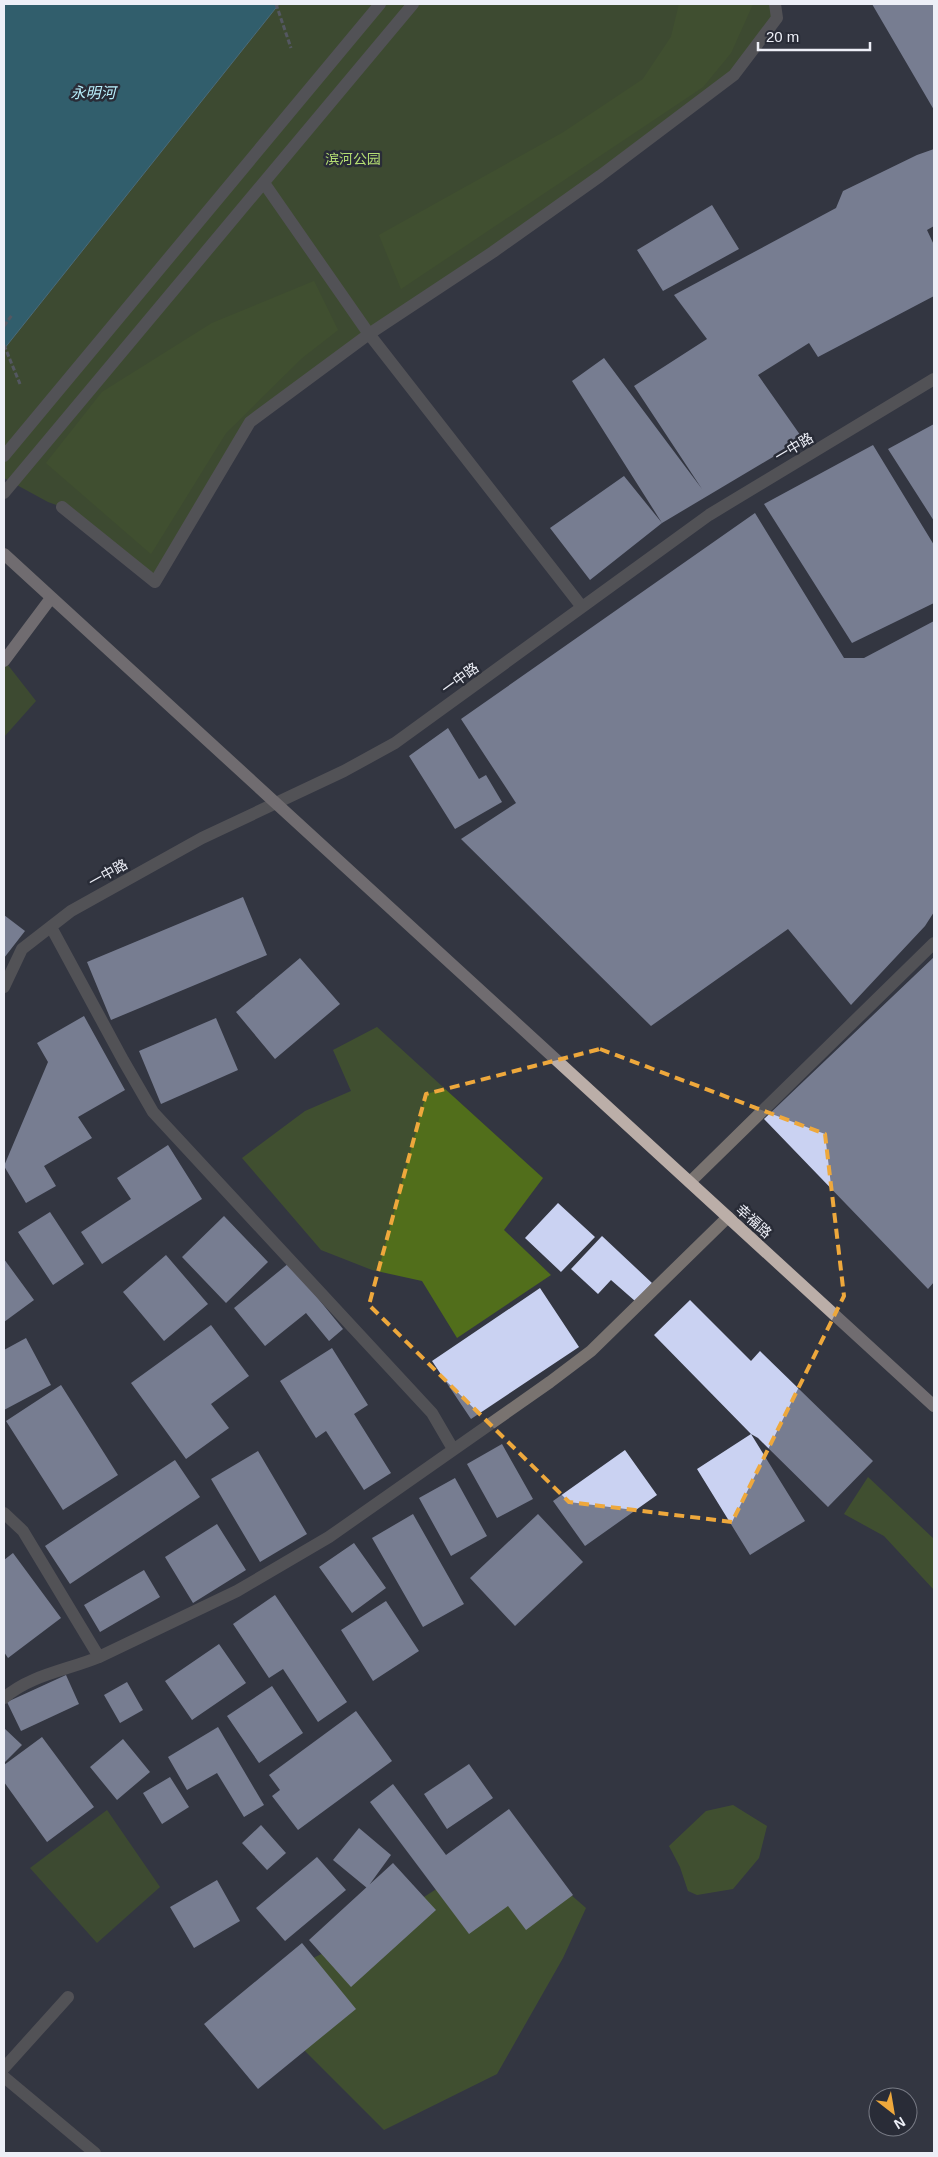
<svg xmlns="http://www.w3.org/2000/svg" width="938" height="2157" font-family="Arial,'Noto Sans SC',sans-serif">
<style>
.green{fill:#4a631d}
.forest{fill:#516e1b}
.water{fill:#2f8ea1;stroke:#68abbb}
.building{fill:#cad2f2}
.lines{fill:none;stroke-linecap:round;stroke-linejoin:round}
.path{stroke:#7c7f88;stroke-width:3;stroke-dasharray:5 2.5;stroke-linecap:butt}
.minor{stroke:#797370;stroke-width:12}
.major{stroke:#bbaea8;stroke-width:12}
.marked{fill:none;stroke:#eea83c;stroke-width:4;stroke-dasharray:10 6;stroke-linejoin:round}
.labels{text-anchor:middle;stroke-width:5;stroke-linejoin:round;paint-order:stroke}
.park-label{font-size:14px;fill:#b4dd72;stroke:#292c37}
.street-label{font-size:14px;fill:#edeff7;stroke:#292c37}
.water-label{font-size:15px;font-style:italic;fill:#b8eefb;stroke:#292c37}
</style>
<rect width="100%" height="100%" fill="#333641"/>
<!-- green -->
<path class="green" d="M279 4H775L777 18 734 75 250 422 155 582 62 507 48 502 4 478V349Z
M4 660 36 701 4 737Z
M107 1810 160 1887 97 1943 30 1868Z"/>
<!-- forest -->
<path class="forest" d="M679 4H753L731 53 703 87 401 289 379 235 562 133 643 79 671 37Z
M314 281 338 330 302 358 226 433 151 554 46 463 102 392 212 323Z
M377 1027 543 1178 504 1230 551 1275 457 1338 422 1281 372 1270 321 1250 242 1158 305 1111 351 1091 333 1050Z
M868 1477 934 1539V1590L884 1536 844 1514Z
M733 1805 767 1826 759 1858 733 1889 697 1895 688 1891 680 1867 669 1846 706 1811Z
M500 1833 586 1908 563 1958 497 2074 384 2130 245 1991 379 1926 469 1868Z"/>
<!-- water -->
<path class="water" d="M4 4H279L4 349Z"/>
<!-- building -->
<path class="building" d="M872 4H934V110Z
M934 149V226L927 230 934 245V296L818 357 809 343 758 375 803 439 662 523 590 580 550 528 624 476 662 523 572 381 604 358 702 489 634 386 707 339 674 295 836 208 843 191 917 155Z
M712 205 739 249 663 291 637 250Z
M934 424V521L888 449Z
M873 445 934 545V603L852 643 764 504Z
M755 513 844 658H864L934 621V912L925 926 851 1005 788 929 651 1026 461 839 516 803 461 719Z
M448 728 479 779 486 775 502 802 455 829 409 756Z
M243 897 267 955 111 1020 87 962Z
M4 915 25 931 4 958Z
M934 957V1282L928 1289 764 1119Z
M300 958 340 1004 275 1059 236 1012Z
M84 1016 125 1090 78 1117 92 1138 44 1166 56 1186 26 1203 4 1166 48 1062 37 1043Z
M216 1018 238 1070 161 1104 139 1051Z
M168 1145 202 1199 102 1264 81 1232 131 1199 117 1178Z
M558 1203 595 1237 561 1272 525 1238Z
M50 1212 84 1264 53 1285 18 1232Z
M224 1216 268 1262 226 1303 182 1257Z
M602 1236 652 1283 635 1301 611 1280 598 1294 571 1269Z
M166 1255 208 1304 164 1341 123 1292Z
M4 1259 34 1300 4 1322Z
M289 1263 343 1329 329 1341 306 1313 265 1346 234 1308Z
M540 1288 579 1347 471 1419 432 1361Z
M690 1300 751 1361 760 1351 873 1461 828 1507 758 1438 751 1434 654 1335Z
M211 1325 249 1376 211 1404 229 1428 186 1459 131 1383Z
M26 1338 51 1385 4 1410V1350Z
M332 1348 368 1405 354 1414 391 1473 364 1490 326 1431 316 1438 280 1381Z
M61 1385 118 1475 63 1510 6 1421Z
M751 1434 805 1521 750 1555 697 1469Z
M502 1444 533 1499 497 1518 467 1464Z
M625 1450 657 1495 585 1546 553 1501Z
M258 1451 307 1534 260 1562 211 1479Z
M175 1460 200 1497 70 1584 45 1546Z
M455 1478 487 1536 451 1556 419 1498Z
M413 1514 464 1604 423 1627 372 1538Z
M538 1514 583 1562 515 1626 470 1578Z
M217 1524 246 1570 193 1603 165 1557Z
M354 1543 386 1588 352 1613 319 1567Z
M13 1553 61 1618 8 1658 4 1652V1560Z
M144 1570 160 1597 100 1632 84 1605Z
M275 1595 347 1702 318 1722 283 1669 269 1678 233 1624Z
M386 1601 419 1651 373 1681 341 1630Z
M219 1644 246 1683 192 1720 165 1681Z
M66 1675 79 1704 21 1731 7 1702Z
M127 1682 143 1710 120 1723 104 1695Z
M272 1686 303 1733 259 1763 227 1716Z
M356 1711 392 1761 298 1830 272 1796 280 1790 269 1775Z
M218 1727 264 1805 244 1817 217 1773 187 1790 168 1757Z
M4 1728 22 1745 4 1763Z
M42 1737 94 1807 47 1842 4 1782V1765Z
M123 1739 150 1772 117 1800 90 1767Z
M469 1764 493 1798 447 1829 424 1794Z
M170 1777 189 1807 162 1824 143 1793Z
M393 1784 446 1855 509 1809 573 1895 526 1930 508 1906 469 1934 370 1802Z
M261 1825 286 1853 267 1870 242 1843Z
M359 1828 391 1855 367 1888 333 1860Z
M317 1857 346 1890 285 1941 256 1908Z
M393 1863 436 1910 351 1987 309 1940Z
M217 1880 240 1921 194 1948 170 1907Z
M302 1943 356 2009 258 2089 204 2024Z"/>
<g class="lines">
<!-- path -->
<path class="path" d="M276 4 291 48
M4 326 12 315
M4 345 20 384"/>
<!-- minor -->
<path class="minor" d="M264 183 369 334 582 607
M4 456 380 4
M4 493 413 4
M62 507 155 582 250 422 369 334 493 252 600 176 734 75 777 18 775 4
M51 927 123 1060 153 1112 432 1413 453 1449
M4 987 22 949 71 911 202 838 344 771 395 743 709 515 934 379
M690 1182 934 943
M4 1513 23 1531 99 1657
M4 1698C30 1675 68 1670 99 1657L237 1591 329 1537 550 1382 591 1351 728 1217
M4 2068 68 1997
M4 2077 95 2153"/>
<!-- major -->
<path class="major" d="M4 554 934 1406
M4 661 51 598"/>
</g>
<!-- marked area -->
<path d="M0 0H938V2157H0ZM600 1049 825 1134 844 1296 732 1522 569 1502 369 1305 426 1094Z" fill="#333641" fill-opacity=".55" fill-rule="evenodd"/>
<path class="marked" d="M600 1049 825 1134 844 1296 732 1522 569 1502 369 1305 426 1094Z"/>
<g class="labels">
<!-- park labels -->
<g class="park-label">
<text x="353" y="164">滨河公园</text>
</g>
<!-- street labels -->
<g class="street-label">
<text transform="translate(794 447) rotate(-31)" y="5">一中路</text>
<text transform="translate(460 678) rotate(-36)" y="5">一中路</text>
<text transform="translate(108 873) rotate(-29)" y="5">一中路</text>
<text transform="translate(754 1221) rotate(42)" y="5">幸福路</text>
</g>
<!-- water labels -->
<g class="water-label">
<text x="93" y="98">永明河</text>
</g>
</g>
<!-- border -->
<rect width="938" height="2157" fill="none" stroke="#edeff7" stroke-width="10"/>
<!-- north arrow -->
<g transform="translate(893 2112) rotate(149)"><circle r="24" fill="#292c37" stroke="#777a84"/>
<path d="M0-4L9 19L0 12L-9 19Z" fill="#eea83c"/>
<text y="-8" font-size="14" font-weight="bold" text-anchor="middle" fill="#edeff7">N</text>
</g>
<!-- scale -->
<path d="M758 42v8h112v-8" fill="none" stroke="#edeff7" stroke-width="2.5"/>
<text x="766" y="42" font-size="15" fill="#edeff7" stroke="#292c37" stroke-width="4" paint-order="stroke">20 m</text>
</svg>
